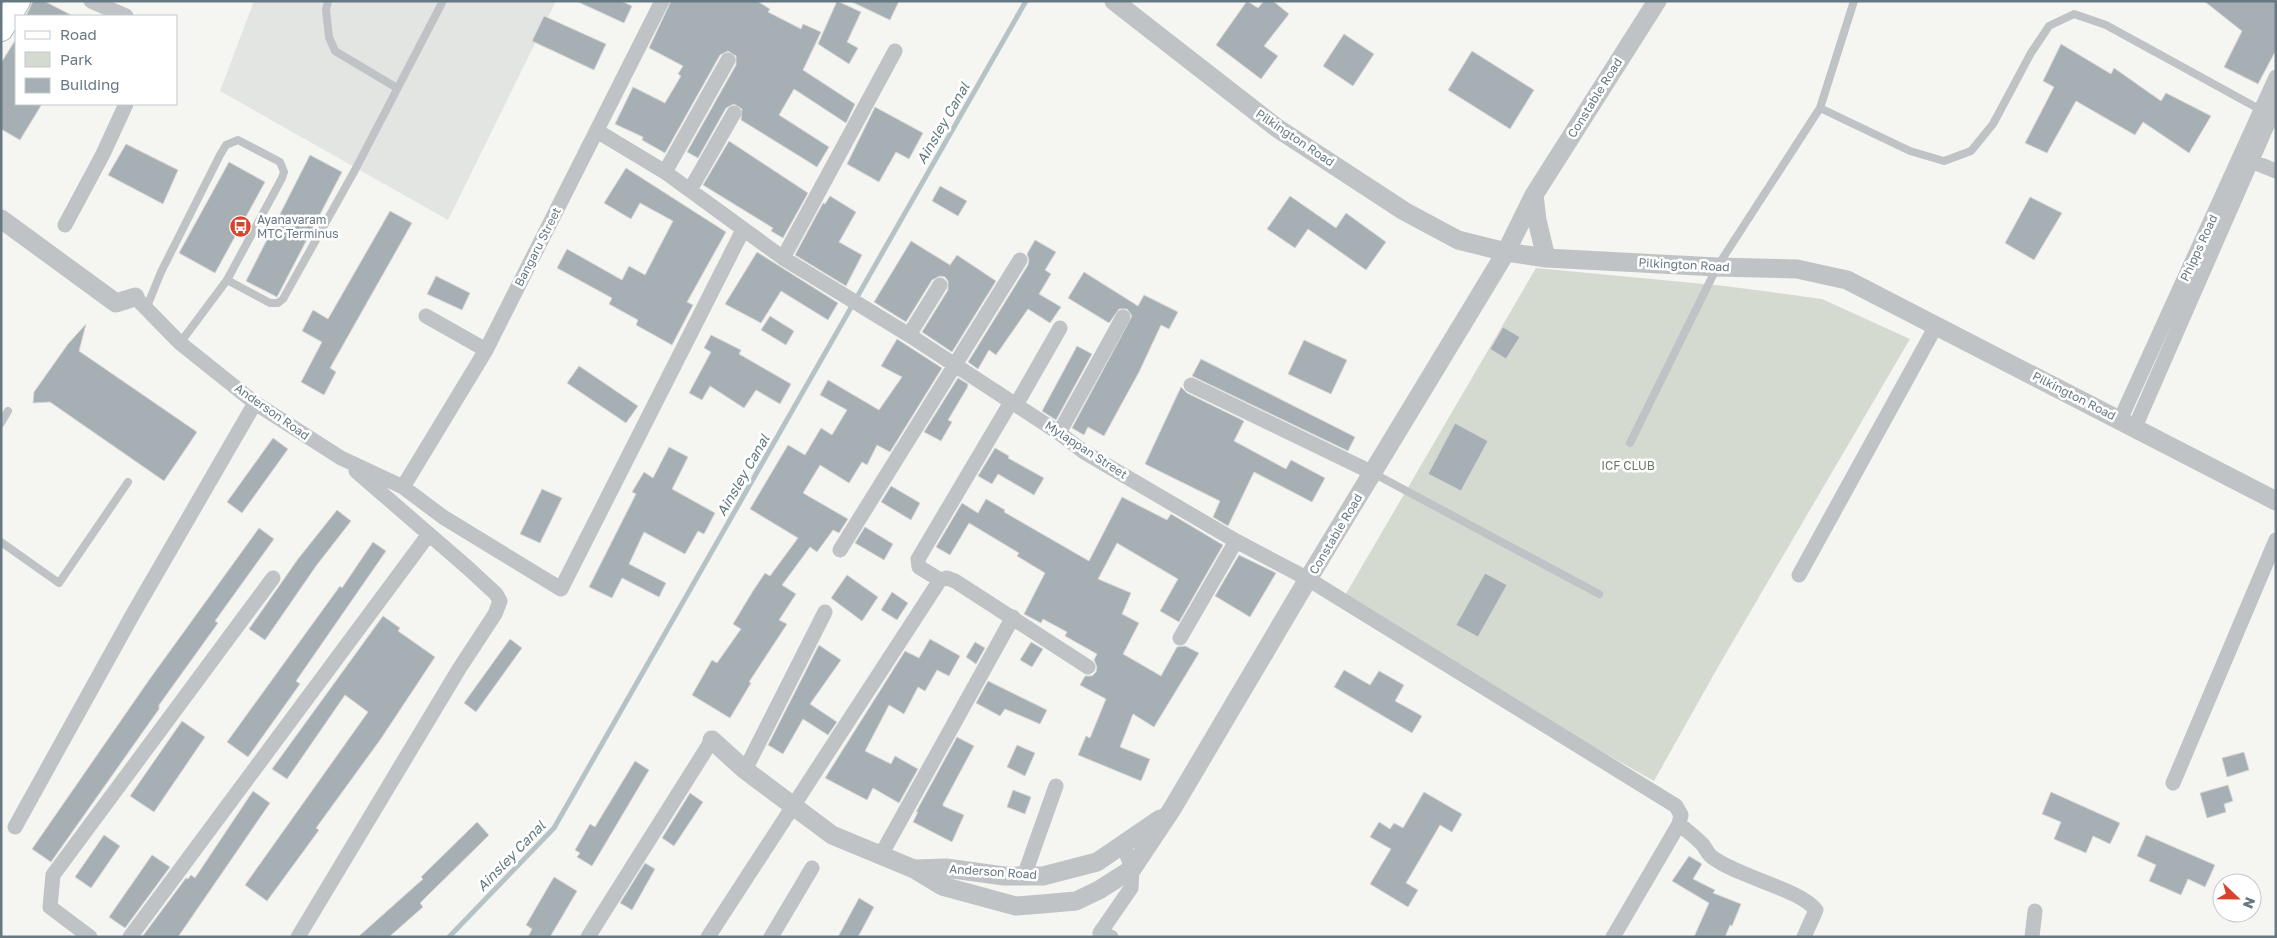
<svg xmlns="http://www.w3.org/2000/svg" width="2277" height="938" font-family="'Golos Text',sans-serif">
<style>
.built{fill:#e3e5e3}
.green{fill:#d5dad1}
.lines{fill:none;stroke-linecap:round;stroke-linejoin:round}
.stream{stroke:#b5c3c6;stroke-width:5}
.building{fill:#a6afb3;stroke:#d7d6d5}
.primary-casing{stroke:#b0b6b9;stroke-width:26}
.service{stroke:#bfc3c6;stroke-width:8}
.minor{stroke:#bfc3c6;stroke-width:15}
.tertiary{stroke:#bfc3c6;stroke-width:19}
.primary{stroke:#fff;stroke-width:24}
.labels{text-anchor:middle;stroke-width:5;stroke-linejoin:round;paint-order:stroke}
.street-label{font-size:12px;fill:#667882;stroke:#fff}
.poi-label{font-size:12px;fill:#667882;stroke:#fff;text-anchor:start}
.park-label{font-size:12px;fill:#6b7964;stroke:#fff}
.water-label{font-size:14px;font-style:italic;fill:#617a7f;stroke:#fff}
</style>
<rect width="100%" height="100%" fill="#f5f5f2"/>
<!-- built -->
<path class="built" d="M254 1H556L448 220 220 91Z"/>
<!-- green -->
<path class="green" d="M1536 268 1725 286 1822 299 1910 339 1718 667 1654 781 1340 604Z"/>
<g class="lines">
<!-- stream -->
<path class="stream" d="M449 937 554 828 1026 1"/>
</g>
<!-- building -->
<path class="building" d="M33 1H44L73 16H26Z
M576 1H621L632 6 624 23Z
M671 1H757L770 9 768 12 801 29 803 24 821 32 803 70 855 104 846 123 794 89 779 115 829 147 817 167 741 120 742 109 734 104 726 108 698 158 687 152 736 65V56L728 51 720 55 665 153 642 140 643 137 615 124 633 87 665 103 681 76 678 74 683 66 649 48Z
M837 1 861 12 847 42 858 48 849 64 818 44Z
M850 1H899L890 20Z
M1247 1 1258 8 1264 1H1273L1289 14 1264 46 1278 56 1261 79 1216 45Z
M2204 1H2276V50L2258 84 2224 67 2242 31Z
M544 16 606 44 594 70 532 41Z
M1344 34 1374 54 1353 86 1323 66Z
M16 39V104H42L20 140 1 129V63Z
M2061 44 2111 74 2114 68 2161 101 2166 93 2211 116 2189 153 2143 122 2135 135 2076 101 2047 153 2025 143 2054 87 2043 81Z
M1472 51 1534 90 1510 129 1448 90Z
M875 107 923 133 909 159 896 152 879 182 847 164Z
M729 141 808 193 783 238 771 231 773 228 703 185Z
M126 144 178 170 163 204 108 175Z
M310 155 342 172 277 297 246 281Z
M229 162 265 182 215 273 179 253Z
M626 168 726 232 687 302 693 305 672 345 636 325 638 320 609 304 612 298 557 268 567 249 622 280 629 266 645 275 673 221 640 203 631 219 604 203Z
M940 186 967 201 958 216 932 201Z
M830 196 856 212 839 242 862 255 846 286 795 255 823 203 825 204Z
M1290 196 1336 228 1346 213 1386 242 1366 270 1308 229 1295 248 1267 229Z
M2030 197 2062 213 2034 260 2005 243Z
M390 211 412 223 330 368 336 372 324 395 301 382 322 342 302 331 313 310 328 319Z
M1035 240 1056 252 1045 270 1051 274 1039 294 1061 307 1050 323 1028 309 996 355 989 350 978 369 968 362 1028 265 1029 260 1027 254Z
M911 241 950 265 957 255 996 281 952 352 922 332 948 290V281L945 277 940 276 932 280 906 322 874 302Z
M757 252 838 303 828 320 781 291 761 323 725 304Z
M1084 272 1138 306 1144 295 1178 312 1169 329 1161 325 1139 372 1104 436 1088 427 1084 435 1072 428 1132 316 1127 309H1119L1109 323 1068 298Z
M436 276 470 293 462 310 427 294Z
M770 316 794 331 786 345 761 330Z
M86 324 79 351 197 432 164 481 50 402 33 403 34 392 68 344Z
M1503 327 1520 337 1506 359 1490 349Z
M711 335 741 350 739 354 791 384 780 404 756 390 744 408 710 386 702 400 689 393 711 352 704 348Z
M897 339 942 368 890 452 877 445 867 465 862 462 849 483 820 465 803 493 848 519 839 533 833 530 817 552 810 547 782 585 796 594 779 620 787 624 749 682 751 683 730 718 692 695 712 660 717 663 741 629 733 624 753 591 765 573 770 576 798 538 750 509 788 445 805 455 821 428 832 435 847 410 820 395 828 380 879 410 902 377 881 366Z
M1304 340 1347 360 1331 394 1288 374Z
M1077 346 1092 354 1056 420 1042 411Z
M1201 359 1355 437 1348 451 1192 376Z
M579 366 638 406 626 423 567 383Z
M958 378 968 384 967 388 948 420 952 422 941 441 924 432Z
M1181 387 1187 393 1244 421 1234 441 1286 469 1291 460 1325 478 1312 502 1254 472 1228 526 1213 517 1220 501 1145 464Z
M1455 423 1488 441 1461 491 1428 474Z
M273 438 288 449 242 513 227 502Z
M669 447 688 457 672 489 715 513 704 534 698 531 685 554 644 532 629 564 666 583 659 597 622 578 612 598 589 587 636 494 632 492 644 472 653 478Z
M995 448 1009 456 1008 458 1044 478 1034 495 998 474 992 484 978 476Z
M891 486 920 503 911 520 881 502Z
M542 489 562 498 540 543 520 534Z
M1122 497 1167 520 1171 514 1223 545 1179 622 1160 611 1178 579 1117 543 1098 579 1131 593 1122 614 1139 623 1123 654 1161 676 1177 647 1185 646 1199 653 1154 727 1133 714 1120 747 1150 759 1141 781 1078 755 1086 736 1090 738 1106 699 1080 685 1085 676H1092L1096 672 1097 667 1094 660 1097 654 1065 636 1067 632 1043 619 1041 623 1024 614 1045 573 1017 556 1019 553 969 523 950 555 936 547 962 503 978 513 986 499 1005 510 1004 512 1089 561Z
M337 510 351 521 316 566 265 640 249 629 298 559Z
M865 527 893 544 884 560 855 543Z
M259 528 274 539 215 621 218 623 159 705V709L51 862 32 849 149 680Z
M373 542 386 551 296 681 300 684 248 757 227 742 340 586 342 588Z
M1239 555 1276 573 1250 617 1215 596Z
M1485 573 1507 585 1478 637 1456 625Z
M847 575 878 597 862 621 831 598Z
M892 592 908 603 897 620 881 610Z
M383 616 400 628 398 631 435 657 380 740 316 828 319 830 267 901 245 885 368 712 345 695 287 779 272 769Z
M510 639 522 648 476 712 464 703Z
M930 639 960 656 949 676 937 670 925 691 918 687 904 714 889 705 865 751 891 764 895 756 918 769 899 803 873 788 867 800 825 778 905 651 919 658Z
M975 642 985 648 976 664 966 657Z
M1031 642 1043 649 1032 667 1020 660Z
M819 645 841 660 810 704 837 722 828 735 803 719 783 754 768 745Z
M1344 670 1370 685 1379 671 1404 685 1395 701 1422 716 1412 733 1334 687Z
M988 681 1047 710 1040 724 1005 709 1000 716 976 703Z
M182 721 205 737 154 812 130 796Z
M957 737 974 746 943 804V806L964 815 952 842 913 822 918 812H916Z
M1017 745 1035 753 1025 776 1007 767Z
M2244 752 2249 770 2227 777 2222 758Z
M635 761 649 770 592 866 577 857 580 853 575 850 590 824 595 827Z
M2228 785 2233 801 2224 804 2226 812 2207 818 2200 793Z
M1013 790 1031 797 1025 814 1007 807Z
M253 791 270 803 178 937H142L186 878 188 879 191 875 195 878Z
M1424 792 1462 814 1452 832 1440 825 1406 883 1418 890 1408 907 1370 884 1391 849 1370 837 1379 822 1390 829 1394 823 1403 828Z
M2051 792 2120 823 2110 844 2093 836 2086 853 2054 839 2061 822 2042 814Z
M690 793 703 802 674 846 662 838Z
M477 822 489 835 420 903 423 907 389 937H358L423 879 421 877Z
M104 835 120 846 91 888 75 877Z
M2146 835 2215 865 2205 887 2188 879 2181 895 2149 881 2156 865 2137 856Z
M152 855 170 867 125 928 109 917Z
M1689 856 1702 864 1693 879 1715 890 1713 893 1741 904 1732 926 1730 925 1725 937H1694L1709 903 1672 881Z
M645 863 655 869 632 910 620 903Z
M554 877 577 891 550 937H528L532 929 526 925Z
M859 898 874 907 858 937H838Z"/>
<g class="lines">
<defs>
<path id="primary" d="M1 29 18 1"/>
</defs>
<!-- primary casing -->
<use href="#primary" class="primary-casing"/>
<!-- service -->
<path class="service" d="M328 1 326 10 329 37 335 51 397 88
M1820 108 1910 151 1944 161 1971 151 1993 124 2031 53 2049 26 2074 14 2106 25 2261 110
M227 280 270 303H278L283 299 355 170 443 1
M146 309 161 272 220 155 226 145 238 140 280 162 284 172 282 178 227 280 180 343
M1 423 8 411
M1630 443 1717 267 1820 108 1854 1
M1373 473 1599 594
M1 542 59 583 128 482"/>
<!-- minor -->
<path class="minor" d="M91 1 126 16
M597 131 665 172 783 258 909 335 1059 433 1084 452 1236 541 1308 579 1676 806 1681 815 1679 824 1613 937
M2251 161 2276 171
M665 172 728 60
M690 190 734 113
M65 225 103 154 126 104
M783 258 895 51
M135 297 180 343 255 403 341 458 403 487 443 517 561 589 743 230
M426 316 486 350
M909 335 940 285
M1191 385 1373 473
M1016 405 1060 328
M2120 420 2276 77
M2135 427 2276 105
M1059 433 1123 317
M403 487 486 350 662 1
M840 550 1020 260
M1799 575 1936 326
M940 580 919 567 918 559 1011 402
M1180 638 1236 541
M745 770 825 612
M2173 783 2276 540
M1679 824C1687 831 1696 837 1703 845 1706 849 1708 854 1712 857 1738 877 1800 889 1816 910L1804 937
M15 827 133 614 255 403
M881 855 1013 617
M1024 876 1056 786
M90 937 50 907 53 875 273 578
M130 937 429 534
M298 937 459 669 495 614 500 601 496 594 468 568 356 471
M588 937 712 740
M708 937 940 580 947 578 955 581 1088 667
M771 937 812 868
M1111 937 1100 933 1131 888 1132 869 1123 844
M2032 937 2035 911"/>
<!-- tertiary -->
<path class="tertiary" d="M1114 1 1277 128 1404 211 1458 240 1506 252 1546 258 1717 267 1797 269 1847 280 2276 501
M1534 195 1537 220 1546 258
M1 219 116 303 135 297
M712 740 745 770 832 835 914 869 942 886 1016 906 1042 904 1076 901 1099 890 1132 869 1172 809 1308 579 1506 252 1534 195 1657 1
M914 869 946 868 1004 876H1043L1097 862 1160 819"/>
<!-- primary -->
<use href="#primary" class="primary"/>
</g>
<!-- icons -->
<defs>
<symbol id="bus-disc" viewBox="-11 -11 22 22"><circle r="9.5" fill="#da422d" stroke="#fff"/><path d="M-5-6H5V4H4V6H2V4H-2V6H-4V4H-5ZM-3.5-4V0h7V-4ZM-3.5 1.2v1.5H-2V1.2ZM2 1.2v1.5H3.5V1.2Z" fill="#fff"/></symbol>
</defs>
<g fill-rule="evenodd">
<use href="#bus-disc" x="228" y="214" width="25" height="25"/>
</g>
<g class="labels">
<!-- street labels -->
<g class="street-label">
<text transform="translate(1595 98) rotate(-58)" y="4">Constable Road</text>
<text transform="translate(1295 138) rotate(34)" y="4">Pilkington Road</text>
<text transform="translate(538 247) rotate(-63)" y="4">Bangaru Street</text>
<text transform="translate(2199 248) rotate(-65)" y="4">Phipps Road</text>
<text transform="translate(1684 265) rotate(3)" y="4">Pilkington Road</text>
<text transform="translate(2074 396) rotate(27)" y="4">Pilkington Road</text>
<text transform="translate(272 412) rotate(35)" y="4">Anderson Road</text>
<text transform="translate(1086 450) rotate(33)" y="4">Mylappan Street</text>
<text transform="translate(1336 534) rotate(-59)" y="4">Constable Road</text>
<text transform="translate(993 872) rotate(4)" y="4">Anderson Road</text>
</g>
<!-- poi labels -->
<g class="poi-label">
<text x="257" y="224">Ayanavaram<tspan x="257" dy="14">MTC Terminus</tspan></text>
</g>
<!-- park labels -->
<g class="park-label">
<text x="1628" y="470">ICF CLUB</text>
</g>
<!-- water labels -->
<g class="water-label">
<text transform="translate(943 123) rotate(-60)" y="5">Ainsley Canal</text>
<text transform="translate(743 475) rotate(-60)" y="5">Ainsley Canal</text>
<text transform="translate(511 856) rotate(-46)" y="5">Ainsley Canal</text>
</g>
</g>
<!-- border -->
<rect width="2277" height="938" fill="none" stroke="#667882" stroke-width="5"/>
<!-- legend -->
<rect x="15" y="15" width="162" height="90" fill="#ffffff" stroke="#c2c9cd"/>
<rect x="25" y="31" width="25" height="8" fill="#ffffff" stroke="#c2c9cd"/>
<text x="60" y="40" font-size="15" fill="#667882">Road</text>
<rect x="25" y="52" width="25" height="15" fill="#d5dad1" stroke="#c2c9cd"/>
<text x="60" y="65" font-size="15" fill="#667882">Park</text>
<rect x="25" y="78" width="25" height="15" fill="#a6afb3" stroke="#c2c9cd"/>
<text x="60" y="90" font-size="15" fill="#667882">Building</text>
<!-- north arrow -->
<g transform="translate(2237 898) rotate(112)"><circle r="24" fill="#ffffff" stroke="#c2c9cd"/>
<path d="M0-4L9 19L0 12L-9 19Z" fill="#da422d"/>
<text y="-8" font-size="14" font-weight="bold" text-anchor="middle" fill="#667882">N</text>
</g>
</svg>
